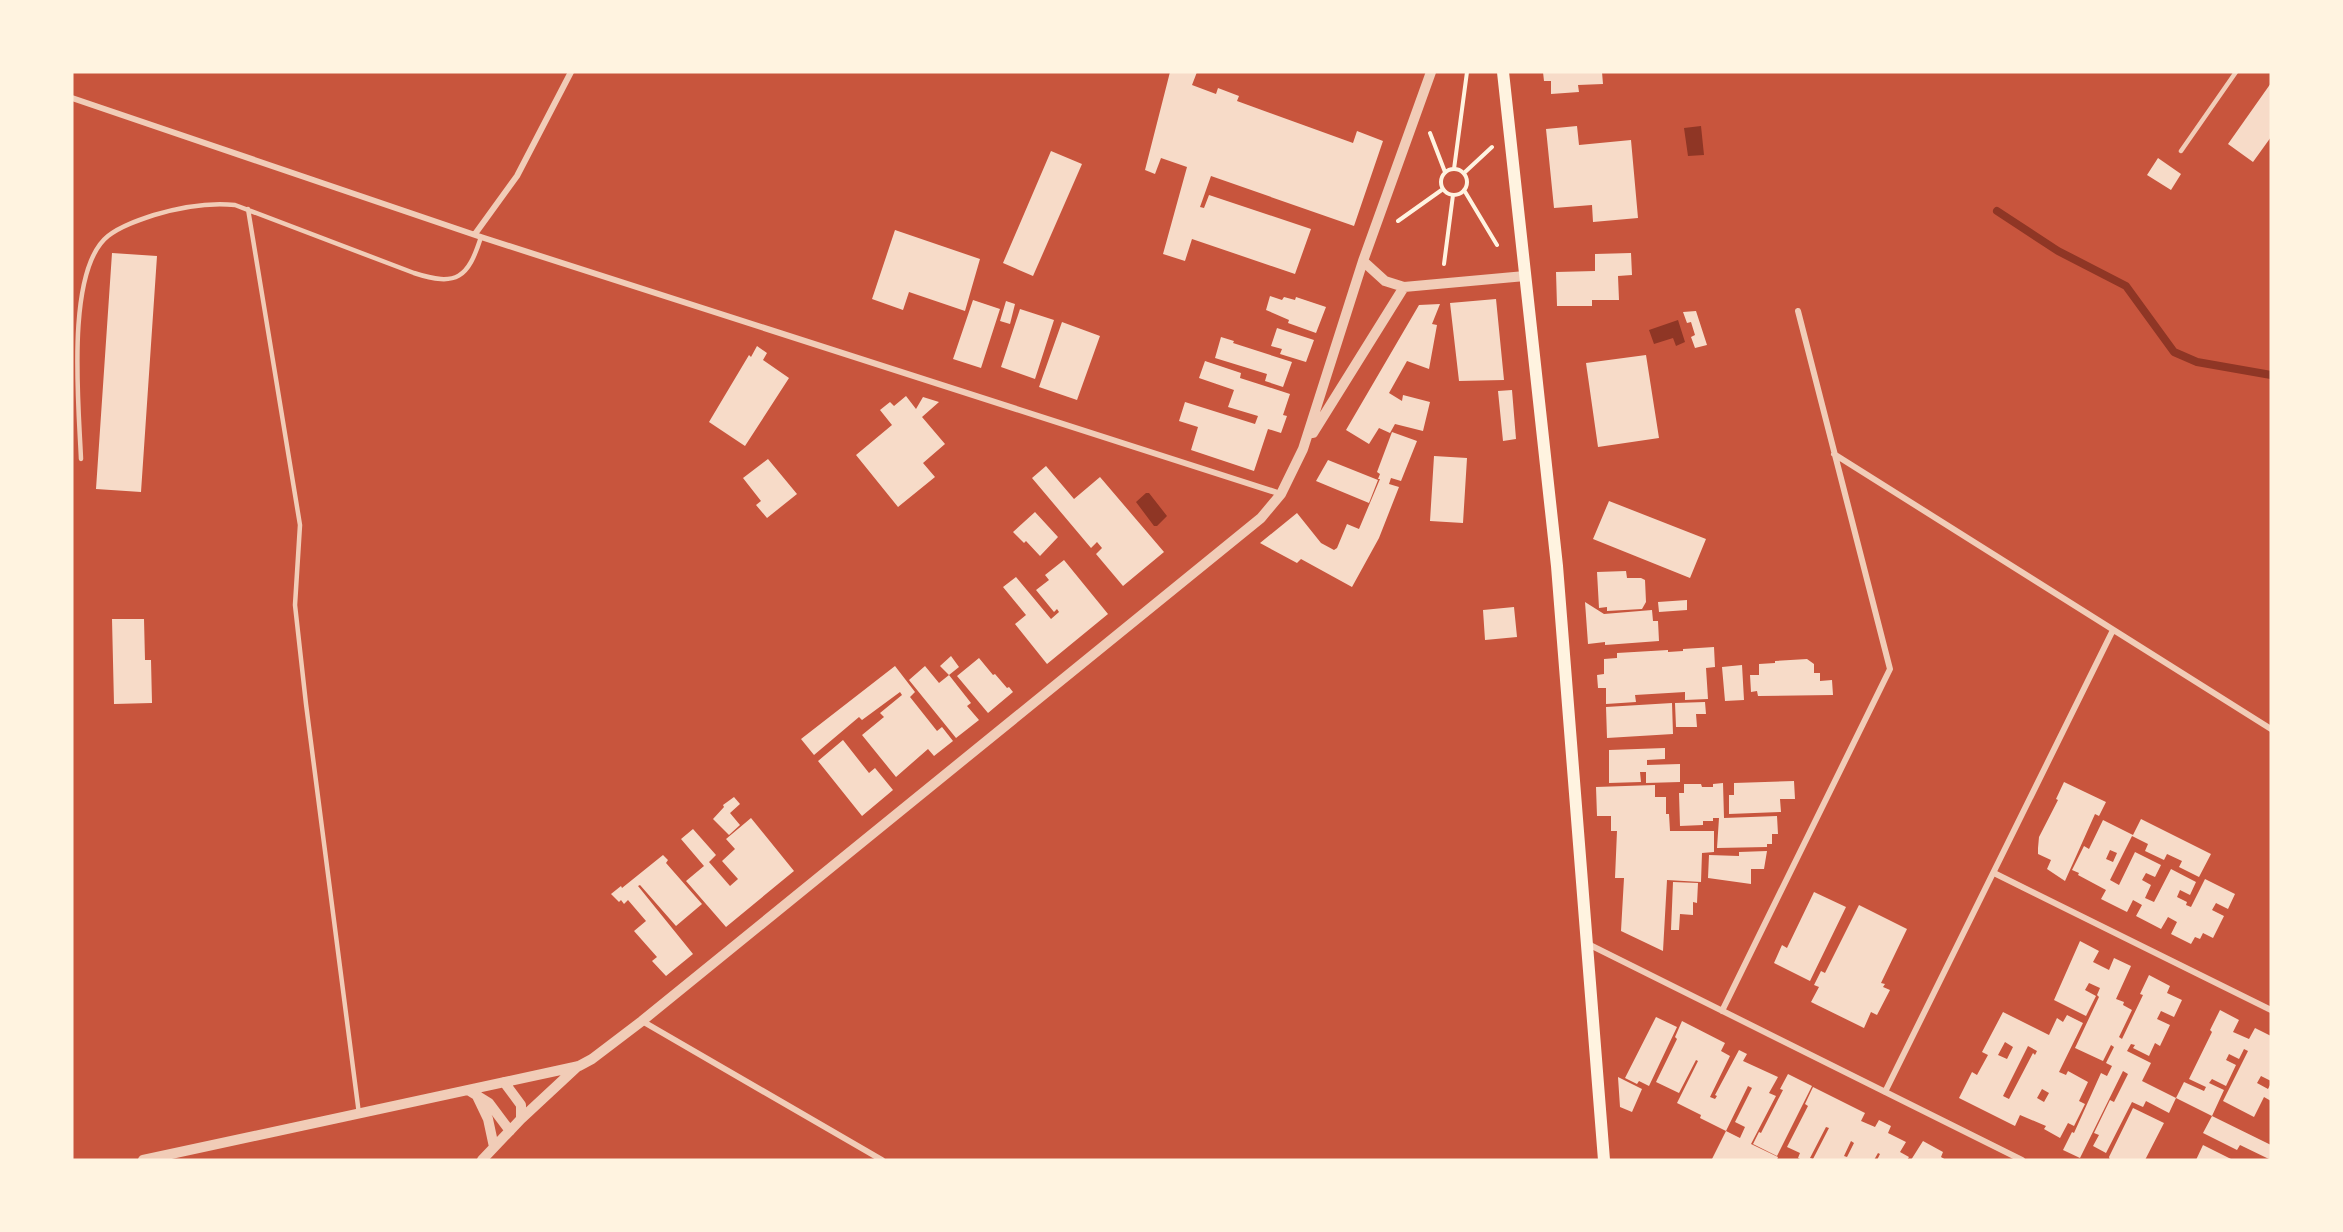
<svg xmlns="http://www.w3.org/2000/svg" width="2343" height="1232" font-family="Commissioner,sans-serif">
<style>
.water{fill:#8f3625}
.lines{fill:none;stroke-linecap:round;stroke-linejoin:round}
.stream{stroke:#8f3625;stroke-width:8}
.building{fill:#f7dbc8;fill-rule:evenodd}
.path{stroke:#fff3e0;stroke-width:4}
.service{stroke:#f1ccb7;stroke-width:4.5}
.minor{stroke:#f1ccb7;stroke-width:6}
.tertiary{stroke:#f1ccb7;stroke-width:10}
.secondary{stroke:#fff3e0;stroke-width:12}
</style>
<rect width="100%" height="100%" fill="#c8553d"/>
<!-- water -->
<path class="water" d="M1701 126 1704 155 1688 156 1684 128Z
M1678 320 1685 342 1676 346 1673 338 1654 344 1649 330Z
M1146 493H1149L1167 516 1157 526H1154L1136 502Z"/>
<g class="lines">
<!-- stream -->
<path class="stream" d="M1997 211 2058 251 2126 286 2174 352 2197 362 2271 375"/>
</g>
<!-- building -->
<path class="building" d="M1170 72H1197L1192 85 1216 94 1218 88 1239 96 1237 101 1353 143 1357 131 1383 141 1354 226 1211 176 1200 207 1204 208 1209 195 1311 229 1295 274 1192 239 1185 261 1163 254 1187 167 1161 158 1155 174 1145 170Z
M1543 72H1602L1603 84 1578 85 1579 92 1551 94V81H1544Z
M2271 83V137L2253 162 2228 144Z
M1577 126 1579 145 1631 140 1638 218 1593 222 1592 205 1554 208 1546 129Z
M1051 151 1082 164 1033 276 1003 263Z
M2158 158 2181 174 2171 190 2147 175Z
M895 230 980 259 965 311 909 292 903 310 872 299Z
M112 253 157 256 141 492 96 489Z
M1631 253 1632 275 1618 276 1619 300H1592V306H1557L1556 272 1595 271V254Z
M1270 296 1282 300 1284 297 1295 300 1296 297 1326 307 1316 333 1288 323 1289 320 1266 310Z
M1496 299 1504 380 1459 381 1450 303Z
M973 300 1000 309 981 368 953 359Z
M1006 301 1015 304 1010 324 1000 321Z
M1440 304 1432 324 1437 325 1429 369 1407 361 1389 393 1402 401 1403 395 1430 402 1423 431 1395 424 1390 433 1379 428 1369 444 1346 430 1419 305Z
M1020 309 1054 320 1035 379 1001 367Z
M1696 311 1707 345 1695 348 1691 337 1695 335 1691 322 1687 323 1683 312Z
M1062 322 1100 336 1077 400 1039 387Z
M1277 328 1314 340 1306 362 1280 354 1282 349 1271 346Z
M1221 337 1234 341 1233 343 1292 362 1283 387 1265 381 1267 374 1215 358Z
M757 346 767 353 763 360 789 378 745 446 709 422 749 355 751 357Z
M1646 355 1659 438 1598 447 1586 363Z
M1205 361 1241 373 1240 378 1290 394 1283 415 1287 416 1281 433 1268 429 1254 471 1191 450 1198 427 1179 421 1185 402 1255 424 1258 416 1228 407 1234 390 1199 378Z
M1512 390 1516 439 1503 441 1498 391Z
M906 396 916 409 923 397 939 402 922 417 945 444 923 463 935 477 898 507 856 455 892 425 880 410 890 402 894 406Z
M1392 432 1417 441 1401 481 1391 478 1389 484 1399 487 1379 538 1352 587 1301 559 1297 563 1260 543 1297 513 1321 543 1334 550 1337 548 1347 524 1359 529 1380 479H1378L1380 474 1377 472Z
M1434 456 1467 458 1463 523 1430 521Z
M768 459 797 494 767 518 756 505 761 501 743 478Z
M1328 460 1378 480 1369 503 1316 481Z
M1046 466 1074 499 1100 477 1164 552 1123 586 1096 554 1102 548 1097 542 1091 548 1032 478Z
M1609 501 1706 539 1690 578 1593 539Z
M1035 512 1058 537 1040 556 1026 541 1024 543 1013 532Z
M1064 560 1108 614 1047 664 1015 624 1026 615 1003 587 1016 577 1051 619 1059 612 1057 609 1054 612 1036 590 1049 580 1045 575Z
M1626 571 1627 578H1641L1645 580 1646 602 1642 609 1607 611V607L1599 608 1597 572Z
M1687 600V610L1659 612 1658 602Z
M1585 602 1604 614 1652 610 1653 621H1658L1659 641 1605 645V642L1588 644Z
M1514 607 1517 637 1485 640 1483 610Z
M112 619H144L145 660H151L152 703 114 704Z
M1714 647 1715 667 1706 668 1708 699 1685 700V692L1635 695 1636 702 1606 704V688H1598L1597 675 1604 674V659L1617 658V653L1668 650V652L1683 651V649Z
M951 656 959 667 949 675 971 703 967 706 979 720 956 738 909 680 925 666 939 683 949 675 940 666Z
M979 658 993 675 995 674 1007 688 1009 687 1013 692 988 713 957 676Z
M1807 659 1814 664V673H1820V681L1832 680 1833 695 1758 696 1757 691 1751 692 1750 675H1759V664L1775 663V661Z
M1742 665 1744 700 1725 701 1722 667Z
M895 666 915 692 910 697 937 731 942 727 953 741 934 756 928 749 896 777 862 735 884 717 880 713 902 695 900 692 862 720 859 717 814 755 801 739Z
M1705 702 1706 714H1696L1697 727H1676L1675 703Z
M1672 703 1673 734 1607 738 1606 707Z
M843 740 869 773 875 768 893 790 862 816 818 761Z
M1665 748V759L1647 760V765L1680 764V782L1646 783V772H1640L1641 782 1609 783V750Z
M1794 781 1795 799H1780L1781 812 1729 814V795H1734V783Z
M2064 782 2106 802 2099 816 2095 814 2065 881 2047 869 2051 860 2038 854V848L2039 837 2058 800 2056 799Z
M1723 783 1724 818 1777 816 1778 834H1772V844H1767V847L1717 848 1719 818H1713V821H1703V825L1680 826 1679 793H1684V784H1701L1702 787H1713V784Z
M1655 785V797H1666V814H1669L1670 831H1714V852L1702 853 1701 882 1667 880 1663 951 1621 931 1624 878H1615L1617 831H1611V816H1597L1596 787Z
M734 797 740 804 730 813 740 825 729 835 713 819 724 807 723 805Z
M751 818 794 871 726 927 686 881 704 866 681 839 693 829 716 855 709 862 730 886 738 879 722 861 735 849 726 839Z
M2141 819 2211 854 2199 877 2179 867 2182 861 2167 854 2164 860 2145 851 2148 844 2132 836 2110 880 2119 885 2135 852 2161 865 2155 877 2146 873 2142 880 2151 885 2145 898 2154 902 2171 869 2196 882 2190 895 2180 890 2177 897 2187 902 2186 905 2191 907 2205 879 2235 894 2228 909 2216 903 2212 910 2224 916 2213 938 2203 933 2200 939 2195 937 2191 944 2171 934 2177 922 2168 917 2161 929 2136 916 2142 905 2133 900 2127 912 2101 899 2106 890 2078 875 2079 873 2072 870 2084 846 2089 849 2103 820 2133 835ZM2110 850 2117 853 2113 862 2106 859Z
M1767 851 1764 869H1751V884L1708 878 1709 855 1739 856V852Z
M663 855 668 860 666 863 702 904 676 926 640 885 638 886 693 954 666 976 652 961 657 957 634 931 646 921 628 900 624 904 621 900 619 902 611 894 621 886 622 888Z
M1673 882 1698 883 1697 903 1693 902V915L1680 914 1679 930H1671Z
M1814 892 1846 907 1810 981 1774 963 1782 945 1787 948Z
M1859 905 1907 929 1881 983 1885 984 1883 987 1890 990 1877 1015 1871 1012 1864 1028 1811 1002 1819 987 1814 985 1821 971 1825 973Z
M2080 941 2099 951 2093 962 2109 970 2114 958 2131 966 2116 999 2124 1002 2123 1005 2132 1010 2119 1037 2122 1039 2143 995 2140 994 2149 975 2170 986 2167 993 2182 1000 2174 1017 2161 1011 2157 1019 2170 1025 2160 1046 2155 1043 2149 1056 2133 1048 2135 1045 2131 1044 2127 1051 2151 1063 2142 1081 2176 1098 2169 1113 2146 1101 2143 1107 2132 1102 2106 1153 2093 1146 2099 1135 2094 1133 2110 1100 2114 1102 2128 1074 2123 1071 2080 1158 2063 1150 2072 1132 2074 1133 2101 1073 2107 1076 2112 1066 2106 1063 2114 1047 2111 1045 2103 1061 2075 1048 2099 997 2097 995 2100 988 2089 983 2085 990 2096 996 2086 1016 2054 1000Z
M2220 1010 2239 1020 2233 1032 2249 1039 2255 1028 2271 1036V1081L2261 1076 2257 1083 2268 1089 2271 1083V1101L2264 1097 2254 1117 2223 1101 2248 1051 2244 1049 2239 1059 2229 1054 2226 1060 2236 1065 2226 1086 2212 1079 2209 1083 2224 1090 2212 1116 2176 1098 2184 1082 2204 1091 2206 1087 2189 1079 2212 1032 2210 1030Z
M2003 1012 2049 1035 2057 1018 2063 1022 2067 1015 2083 1023 2059 1072 2066 1075 2068 1071 2088 1082 2079 1101 2085 1104 2074 1126 2068 1123 2060 1138 2044 1129 2046 1126 2020 1115 2015 1126 1959 1098 1972 1072 1977 1075 1988 1055 1982 1052ZM2005 1042 2013 1047 2007 1059 1998 1055ZM2028 1046 2037 1051 2035 1055 2033 1053 2009 1099 2003 1096ZM2042 1089 2049 1093 2044 1102 2037 1098Z
M1656 1017 1677 1027 1649 1086 1639 1081 1637 1084 1625 1078Z
M1682 1021 1725 1043 1721 1051 1730 1056 1710 1097 1715 1099 1717 1096 1715 1095 1739 1050 1747 1054 1743 1061 1778 1077 1769 1093 1776 1096 1751 1144 1778 1157 1777 1160 1712 1159 1726 1131 1700 1118 1701 1115 1677 1103 1698 1061 1696 1060 1679 1093 1656 1082 1677 1039 1675 1037ZM1748 1086 1752 1088 1735 1122 1745 1127 1740 1138 1726 1131Z
M1788 1074 1812 1086 1777 1156 1753 1144 1759 1132 1761 1133 1783 1090 1780 1089Z
M1618 1077 1642 1089 1632 1112 1620 1107Z
M1813 1087 1865 1113 1861 1121 1875 1127 1879 1120 1891 1126 1888 1133 1906 1142 1900 1152 1909 1157 1907 1160H1877L1880 1154 1878 1153 1874 1160H1802L1798 1158 1800 1153 1787 1147 1808 1106 1805 1104ZM1826 1127 1829 1128 1813 1159 1810 1158ZM1851 1141 1854 1143 1847 1157 1844 1156Z
M2133 1108 2164 1123 2145 1160H2110L2109 1157Z
M2212 1116 2271 1145V1160L2240 1145 2237 1150 2203 1133Z
M1923 1141 1943 1152 1941 1157 1946 1160H1911Z
M2203 1145 2233 1160H2196Z"/>
<g class="lines">
<!-- path -->
<path class="path" d="M1430 133 1445 172
M1441 182a13 13 0 1 1 26 0a13 13 0 1 1-26 0Z
M1454 169 1467 72
M1464 173 1492 147
M1464 190 1497 245
M1398 221 1443 189
M1444 264 1453 195"/>
<!-- service -->
<path class="service" d="M2181 151 2236 72
M248 209 300 525 295 605 306 704 359 1114
M81 459C79 408 65 270 108 236 121 226 139 220 154 215 181 207 207 202 235 205L414 273C457 287 468 278 481 237"/>
<!-- minor -->
<path class="minor" d="M72 98 481 237 1281 494
M475 234 517 176 571 72
M1834 454 2271 729
M1994 873 2271 1010
M1588 944 2022 1160
M1722 1011 1890 669 1798 311
M642 1021 882 1160
M1885 1092 2113 630"/>
<!-- tertiary -->
<path class="tertiary" d="M1363 261 1385 281 1404 287 1525 276
M1313 433 1404 287
M504 1082 521 1105V1119
M468 1090 489 1103 510 1131
M477 1096 488 1119 494 1147
M143 1160 579 1066 592 1059 642 1021 1261 518 1281 494 1303 449 1363 261 1431 72
M482 1160 521 1119 578 1066"/>
<!-- secondary -->
<path class="secondary" d="M1503 72 1557 566 1604 1160"/>
</g>
<!-- border -->
<rect width="2343" height="1232" fill="none" stroke="#fff3e0" stroke-width="147"/>
</svg>
